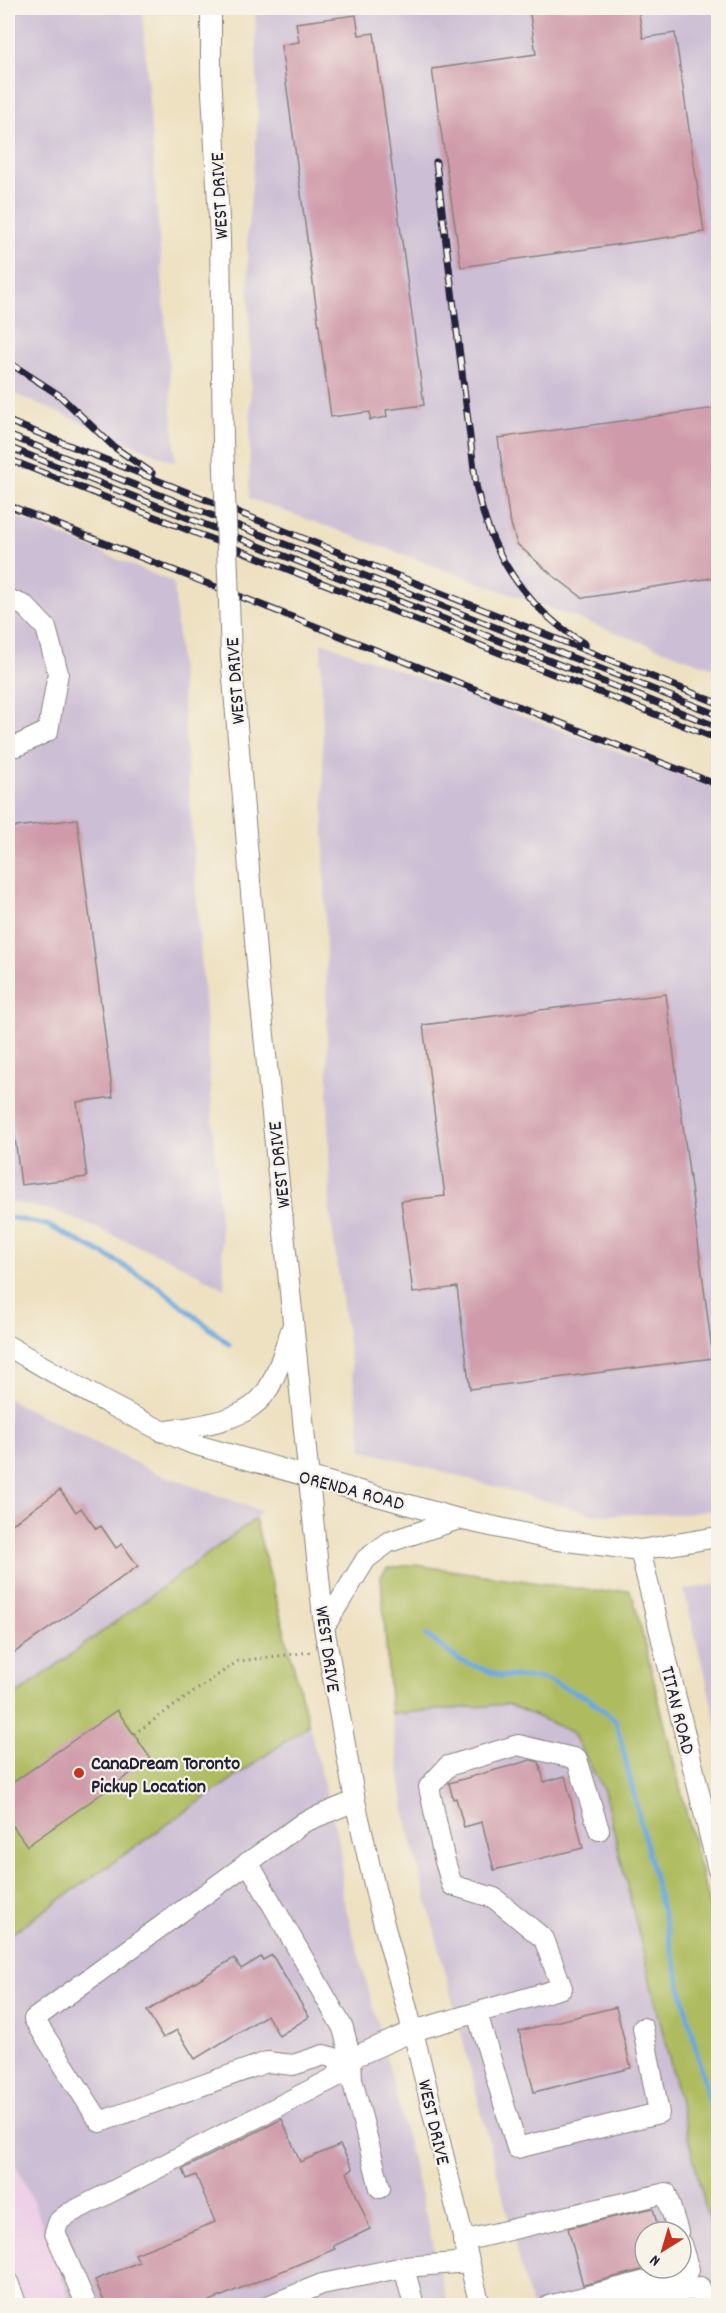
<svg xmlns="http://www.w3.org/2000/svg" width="726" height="2313" font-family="Dekko,sans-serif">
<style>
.built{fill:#eed0e8}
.industrial{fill:#ccbed4;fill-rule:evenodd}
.green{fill:#aebc5e;stroke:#686f4c;stroke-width:1.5}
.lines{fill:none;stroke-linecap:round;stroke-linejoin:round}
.stream{stroke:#6ca8dd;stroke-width:5}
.building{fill:#cf9baa}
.minor-casing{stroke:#88827e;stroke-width:22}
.path{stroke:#88827e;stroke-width:3;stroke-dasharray:1.5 4.5;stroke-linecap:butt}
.minor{stroke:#fff;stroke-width:20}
.rail-casing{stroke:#22223b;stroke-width:7}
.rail{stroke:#f7f3e8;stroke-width:4.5;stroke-dasharray:14;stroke-linecap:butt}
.minor-bridge-casing{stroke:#88827e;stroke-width:22;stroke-linecap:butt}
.minor-bridge{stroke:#fff;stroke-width:20}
.poi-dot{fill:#c8321e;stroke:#f7f3e8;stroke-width:2}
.labels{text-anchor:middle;stroke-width:4.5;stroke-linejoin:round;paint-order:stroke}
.street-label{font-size:20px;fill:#22223b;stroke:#f7f3e8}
.poi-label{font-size:20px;font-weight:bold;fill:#22223b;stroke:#f7f3e8;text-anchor:start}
</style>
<rect width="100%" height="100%" fill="#f7f3e8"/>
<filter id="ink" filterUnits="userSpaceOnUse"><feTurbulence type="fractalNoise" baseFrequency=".0167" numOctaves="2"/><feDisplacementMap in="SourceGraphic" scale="12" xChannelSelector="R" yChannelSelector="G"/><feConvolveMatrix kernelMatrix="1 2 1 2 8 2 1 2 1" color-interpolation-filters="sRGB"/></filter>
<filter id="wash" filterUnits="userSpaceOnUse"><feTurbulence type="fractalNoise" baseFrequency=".008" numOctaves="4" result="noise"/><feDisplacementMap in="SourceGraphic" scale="24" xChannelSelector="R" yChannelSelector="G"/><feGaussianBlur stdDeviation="1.35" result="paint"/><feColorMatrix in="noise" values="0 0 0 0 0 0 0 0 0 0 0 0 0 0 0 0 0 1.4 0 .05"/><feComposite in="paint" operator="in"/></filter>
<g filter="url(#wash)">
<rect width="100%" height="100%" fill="#eee1c1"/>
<!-- built -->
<path class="built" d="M8 2150 34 2203 72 2305H8Z"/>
<!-- industrial -->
<path class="industrial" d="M8 8H142L176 463 8 391Z
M255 8H718V670L249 498 251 371 247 240 258 117Z
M8 513 174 583 225 1289 171 1260 56 1211 8 1202Z
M321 642 718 788V1509L687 1514 596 1515 363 1450 330 1214Z
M8 1399 154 1472 261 1511 255 1519 8 1701Z
M718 1584V1730L684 1590Z
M508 1704 572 1732 605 1791 718 2259V2305H531L407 1823 391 1714ZM645 2232H681V2268H645Z
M309 1725 342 1855V1894L382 2039 448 2305H72L34 2203 8 2150V1936Z"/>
<!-- green -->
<path class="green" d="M255 1519 309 1725 8 1936V1701Z
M415 1565 602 1592 629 1590 634 1600 718 1941V2259L604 1791 572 1732 508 1704 391 1714 381 1576 387 1568Z"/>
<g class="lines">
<!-- stream -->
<path class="stream" d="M8 1217 47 1225 113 1259 160 1288 229 1344
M426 1635 459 1660 501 1676 545 1679 588 1698 616 1721 718 2139"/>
</g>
<g id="blocks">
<!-- building -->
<path class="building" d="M529 8H638L643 38 675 33 704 232 461 267 432 69 536 54Z
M356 15 359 35 374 33 424 405 386 410 387 417 370 420V412L331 417 281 45 299 42 296 23Z
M716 408 718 428V577L583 598 551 574 517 544 509 517 498 438Z
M77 819 113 1097 77 1102 87 1177 21 1185 11 1107 8 1108V828Z
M666 994 713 1358 470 1389 457 1287 413 1293 401 1201 445 1196 423 1025Z
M60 1490 76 1512 81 1508 96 1529 101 1526 116 1548 122 1544 138 1566 8 1657V1527Z
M117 1710 151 1759 27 1846 8 1819V1786Z
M531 1760 539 1762 544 1782 565 1776 583 1848 494 1870 482 1822 464 1827 456 1798 453 1799 449 1783Z
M272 1955 309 2017 279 2036 267 2015 195 2059 177 2030 163 2038 147 2011 234 1958 241 1969 261 1957 263 1960Z
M616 2007 631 2068 534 2092 519 2031Z
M282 2119 300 2162 340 2145 353 2169 347 2172 370 2229 333 2246 335 2249 198 2306H106L95 2280 139 2262 135 2254 215 2222 196 2175 187 2179 183 2169Z
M653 2208 659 2232H645V2269L583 2285 568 2228Z"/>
</g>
</g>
<g filter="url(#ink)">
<use href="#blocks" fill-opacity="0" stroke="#88827e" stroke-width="1.5"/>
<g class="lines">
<defs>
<path id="minor" d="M211 8V74L220 238 223 442
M8 599 25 606 46 628 58 673 48 731 17 746 8 744
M231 655 258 976 324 1627 355 1801 379 1906 413 2031 480 2306
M8 1346C68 1381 128 1418 193 1444L459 1519 550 1539 640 1550 718 1537
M163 1432C198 1425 248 1423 268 1389 279 1372 284 1348 292 1328
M640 1550 718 1870
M324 1627 366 1559 389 1542 459 1519
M355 1801 304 1822 34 2019 100 2122 267 2062 293 2065 324 2055 345 2061 413 2031 562 1988 544 1939 494 1898 452 1885 444 1858 429 1787 448 1766 518 1745 577 1759 599 1830
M248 1862 343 2028 351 2059 352 2079 380 2188
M477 2013 517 2148 659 2113 643 2028
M463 2241 666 2193 678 2232
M404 2267 414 2306
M8 2282 17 2306
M87 2306 55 2232 59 2221 68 2214 336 2077 345 2061
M268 2306 322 2284 404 2267 469 2262
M549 2306 689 2270 681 2244
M622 2306 700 2287 705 2306"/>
</defs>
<!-- minor casing -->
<use href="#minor" class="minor-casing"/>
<!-- path -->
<path class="path" d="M134 1734 238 1661 310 1652"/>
<!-- minor -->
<use href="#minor" class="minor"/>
<defs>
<path id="rail" d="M436 162 476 485C490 553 525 608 585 644
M8 362 59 395 114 447 152 473
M8 421 718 703
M8 435 718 715
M8 447 718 727
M8 459 718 739
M8 505 718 785"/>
</defs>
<!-- rail casing -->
<use href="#rail" class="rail-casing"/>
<!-- rail -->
<use href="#rail" class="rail"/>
<defs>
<path id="minor-bridge" d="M223 442 231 655"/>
</defs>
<!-- minor-bridge casing -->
<use href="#minor-bridge" class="minor-bridge-casing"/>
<!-- minor-bridge -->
<use href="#minor-bridge" class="minor-bridge"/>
</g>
</g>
<!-- markers -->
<circle class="poi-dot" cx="79" cy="1773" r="6"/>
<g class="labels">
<!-- street labels -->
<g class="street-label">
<text transform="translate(218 196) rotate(-93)" y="7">WEST DRIVE</text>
<text transform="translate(234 681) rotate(-94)" y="7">WEST DRIVE</text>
<text transform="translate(278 1165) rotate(-96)" y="7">WEST DRIVE</text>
<text transform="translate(352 1489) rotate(15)" y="7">ORENDA ROAD</text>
<text transform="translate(329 1649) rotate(82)" y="7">WEST DRIVE</text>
<text transform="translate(679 1710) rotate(76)" y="7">TITAN ROAD</text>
<text transform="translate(435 2122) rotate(77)" y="7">WEST DRIVE</text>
</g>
<!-- poi labels -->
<g class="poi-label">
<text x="91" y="1769">CanaDream Toronto<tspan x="91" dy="23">Pickup Location</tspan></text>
</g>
</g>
<!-- margin -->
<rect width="726" height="2313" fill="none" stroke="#f7f3e8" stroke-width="30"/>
<!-- north arrow -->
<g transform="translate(663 2250) rotate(217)"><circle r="28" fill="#f7f3e8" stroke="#a29fa3" stroke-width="1.5"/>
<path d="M0-4.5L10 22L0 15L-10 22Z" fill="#c8321e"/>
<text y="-9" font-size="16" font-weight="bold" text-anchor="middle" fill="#22223b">N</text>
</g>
</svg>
